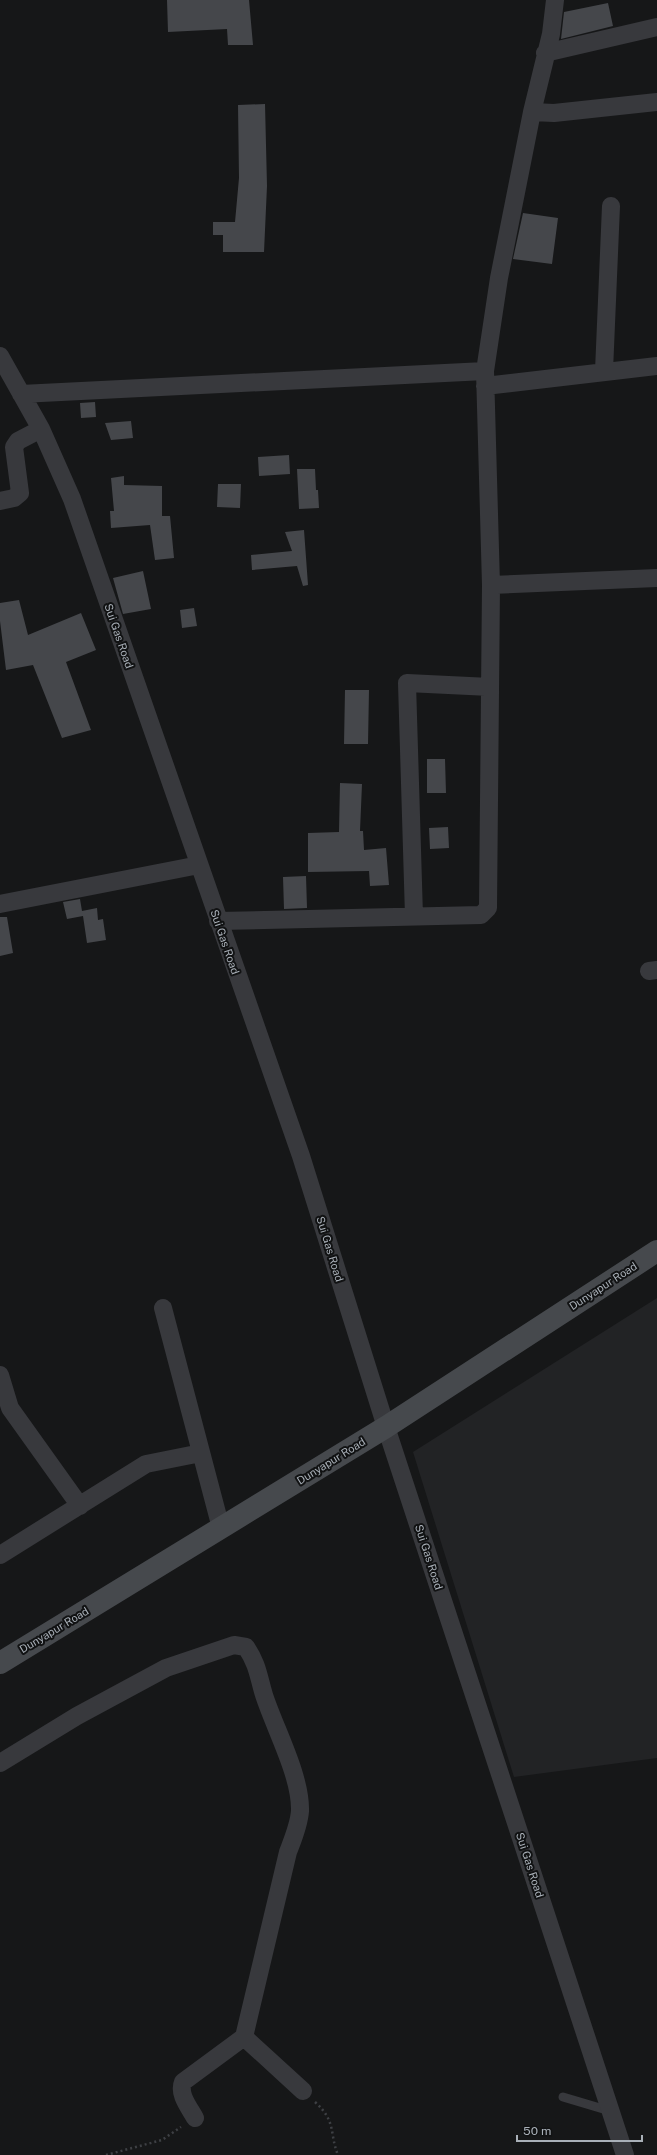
<svg xmlns="http://www.w3.org/2000/svg" width="657" height="2155" font-family="'Public Sans',sans-serif">
<style>
.built{fill:#222325}
.building{fill:#45474b}
.lines{fill:none;stroke-linecap:round;stroke-linejoin:round}
.path{stroke:#3e4044;stroke-width:2.5;stroke-dasharray:2 3;stroke-linecap:butt}
.lane{stroke:#38393d;stroke-width:9}
.street{stroke:#38393d;stroke-width:18}
.secondary{stroke:#46494d;stroke-width:22}
.labels{text-anchor:middle;stroke-width:4;stroke-linejoin:round;paint-order:stroke}
.street-label{font-size:11px;fill:#a9b0b8;stroke:#111213}
</style>
<rect width="100%" height="100%" fill="#161718"/>
<!-- built -->
<path class="built" d="M657 1298V1758L514 1777 413 1452Z"/>
<!-- building -->
<path class="building" d="M167 0H249L253 45H228L227 29 168 32Z
M608 3 613 26 561 39 564 12Z
M265 104 267 186 264 252H223V235H213V222H235L239 178 238 105Z
M523 213 558 218 552 264 513 259Z
M95 402 96 417 81 418 80 403Z
M131 421 133 438 111 440 105 423Z
M289 455 290 474 259 476 258 457Z
M297 469H315L316 490H318L319 508 299 509Z
M124 476V485L162 486V516H170L174 558 155 560 150 525 111 528 110 511H114L111 478Z
M218 484H241L240 508 217 507Z
M304 530 308 585 303 586 297 566 252 570 251 555 292 551 285 532Z
M143 571 151 609 123 614 113 578Z
M19 600 28 635 81 613 96 650 66 662 91 730 62 738 33 665 6 670 0 621V603Z
M194 608 197 626 182 628 180 610Z
M345 690H369L368 744H344Z
M427 759H445L446 793H427Z
M340 783 362 784 360 831H363L364 850 386 848 389 885 370 886 369 871 308 872V833L339 832Z
M448 827 449 848 430 849 429 828Z
M306 876 307 908 284 909 283 877Z
M80 899 82 911 97 908 98 920 103 919 106 940 87 943 83 916 67 919 63 902Z
M0 917H7L13 953 0 956Z"/>
<g class="lines">
<!-- path -->
<path class="path" d="M315 2102C337 2122 329 2133 338 2155
M106 2155 162 2140 181 2127"/>
<!-- lane -->
<path class="lane" d="M563 2097 610 2111"/>
<!-- street -->
<path class="street" d="M545 53 657 27
M532 112 554 113 657 102
M0 356 41 429 72 499 301 1156 386 1427 625 2155
M604 371 611 206
M485 386 657 366
M21 394 485 371
M0 501 14 498 20 493 14 447 18 441 41 429
M491 585 657 578
M0 904 199 865
M414 916 407 683 490 687
M218 921 481 915 488 908 491 585 485 371 499 278 532 112 551 34 555 0
M649 971 657 970
M163 1308 221 1528
M0 1375 10 1408 80 1506
M0 1555 146 1464 201 1453
M0 1763 77 1716 166 1668 234 1645 246 1647C258 1665 258 1675 264 1695 275 1729 301 1776 300 1811 299 1825 293 1839 288 1852L244 2037 183 2082C178 2094 189 2107 195 2118
M244 2037 303 2091"/>
<!-- secondary -->
<path class="secondary" d="M0 1663 386 1427 657 1251"/>
</g>
<g class="labels">
<!-- street labels -->
<g class="street-label">
<text transform="translate(119 636) rotate(71)" y="4">Sui Gas Road</text>
<text transform="translate(225 942) rotate(71)" y="4">Sui Gas Road</text>
<text transform="translate(330 1249) rotate(73)" y="4">Sui Gas Road</text>
<text transform="translate(603 1286) rotate(-33)" y="4">Dunyapur Road</text>
<text transform="translate(331 1461) rotate(-32)" y="4">Dunyapur Road</text>
<text transform="translate(429 1557) rotate(72)" y="4">Sui Gas Road</text>
<text transform="translate(54 1630) rotate(-31)" y="4">Dunyapur Road</text>
<text transform="translate(530 1865) rotate(72)" y="4">Sui Gas Road</text>
</g>
</g>
<!-- scale -->
<path d="M517 2135v6h125v-6" fill="none" stroke="#a9b0b8" stroke-width="2"/>
<text x="523" y="2135" font-size="12" fill="#a9b0b8" stroke="#111213" stroke-width="3" paint-order="stroke">50 m</text>
</svg>
